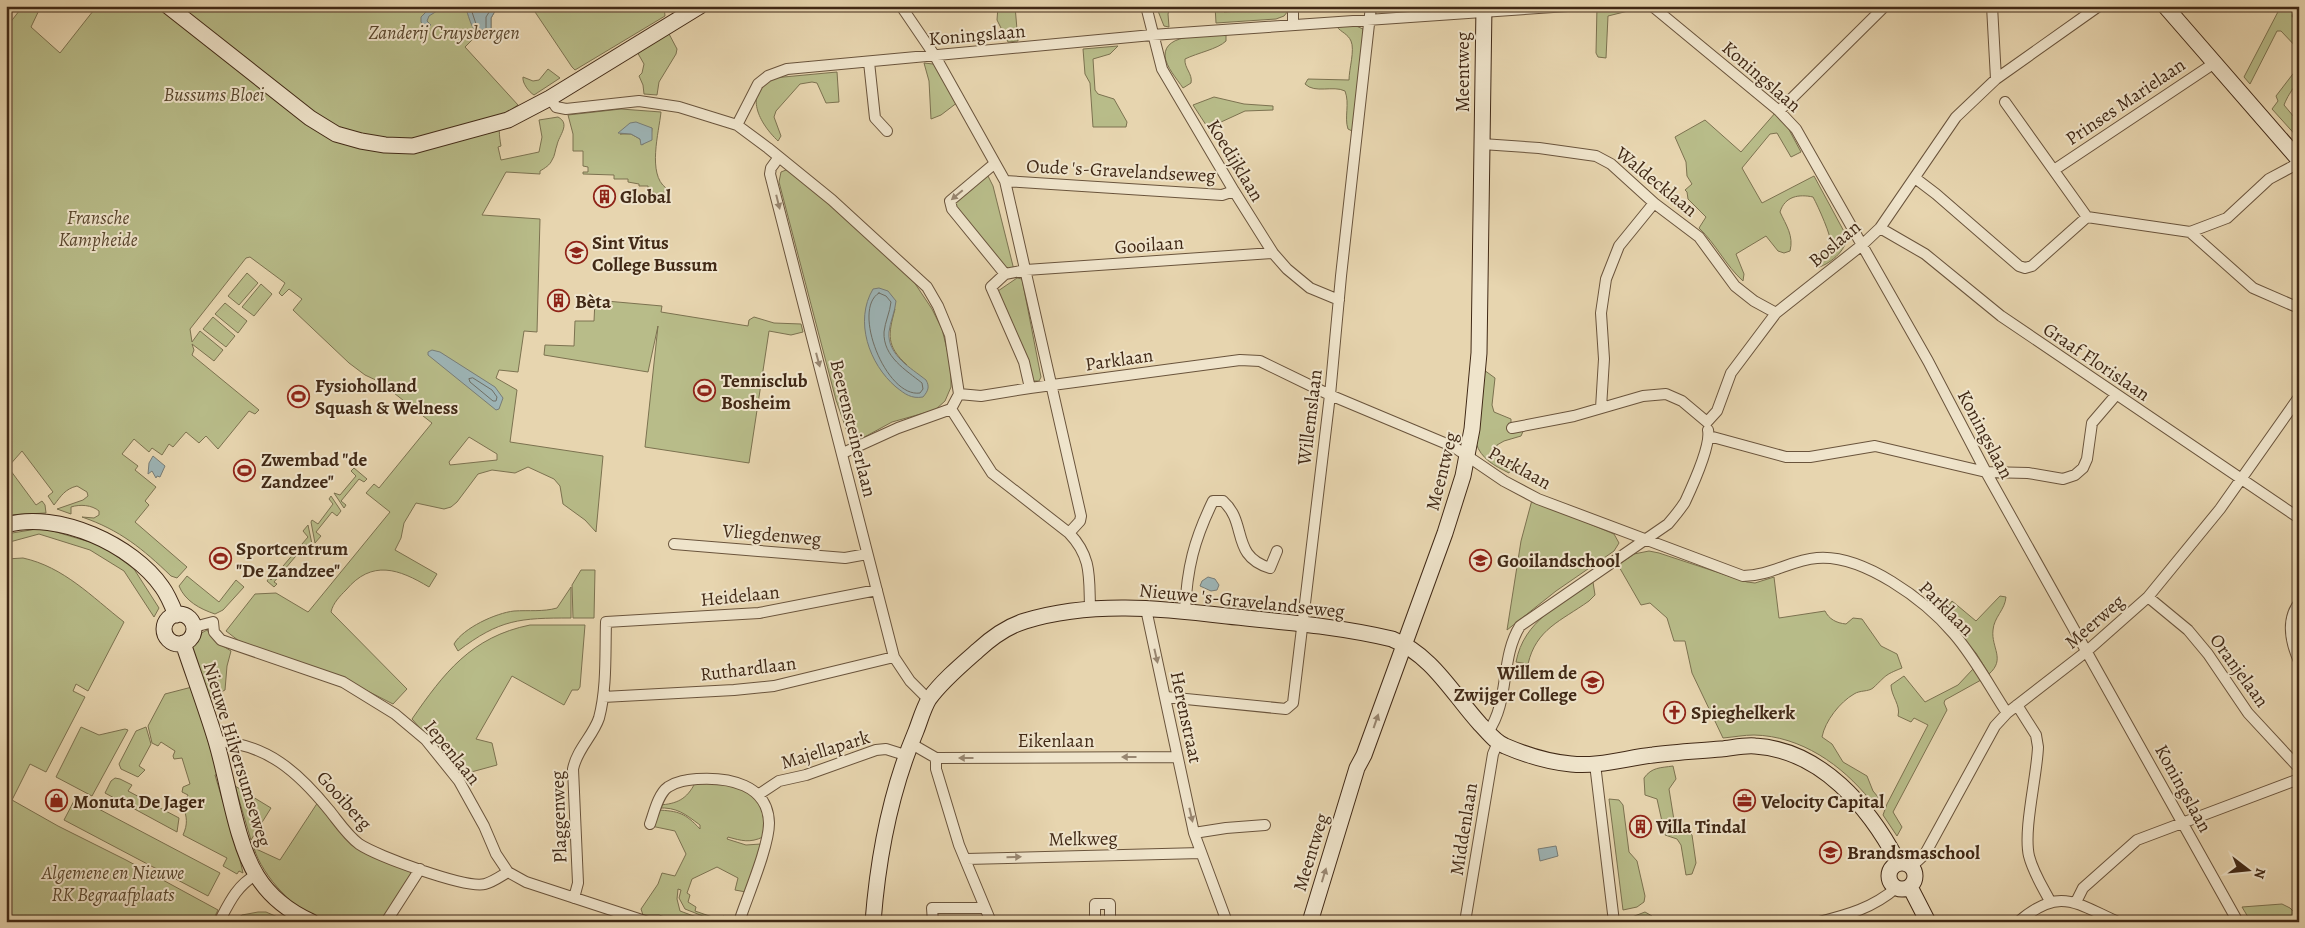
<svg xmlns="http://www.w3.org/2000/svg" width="2305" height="928" font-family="Alegreya,serif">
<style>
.green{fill:#b8bc89;stroke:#7c7250;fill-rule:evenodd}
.water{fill:#9db5b7;stroke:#787d77}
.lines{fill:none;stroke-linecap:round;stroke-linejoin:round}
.shore{stroke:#6f6f66;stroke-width:1}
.street-casing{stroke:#6a543c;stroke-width:12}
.secondary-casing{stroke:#412916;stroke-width:17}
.street{stroke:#efe4cb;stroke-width:10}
.secondary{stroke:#efe4cb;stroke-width:15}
.oneway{fill:#988670}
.labels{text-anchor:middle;stroke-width:4;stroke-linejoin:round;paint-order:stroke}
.park-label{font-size:19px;font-style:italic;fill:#59462d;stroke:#efe4cb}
.street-label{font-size:19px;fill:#412916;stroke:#efe4cb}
.poi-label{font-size:19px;font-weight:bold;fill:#412916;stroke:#efe4cb;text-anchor:start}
</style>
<rect width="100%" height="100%" fill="#e7d5af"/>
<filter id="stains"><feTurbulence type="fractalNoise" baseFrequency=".004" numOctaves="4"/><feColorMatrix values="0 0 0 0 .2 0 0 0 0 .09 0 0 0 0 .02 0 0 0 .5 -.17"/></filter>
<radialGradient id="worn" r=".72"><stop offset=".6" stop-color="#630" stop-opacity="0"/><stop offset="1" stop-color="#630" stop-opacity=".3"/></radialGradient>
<!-- green -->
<path class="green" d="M23 6H41L31 27 60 53 97 6H498L491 18V31L487 35 478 34 465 47 518 105C499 117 497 123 501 146L498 147 501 160 539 152 542 137 539 120 558 117C571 124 559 135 557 145 555 150 555 156 552 160 550 165 545 168 540 171V174L506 172 482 215 540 219 537 332 524 331 518 372 499 370 496 378 517 390 510 442 603 456 596 532 585 520 563 504 560 486 554 479 528 467 515 473 492 470 478 474 457 502 451 507 444 509 416 503 404 523 401 538 395 550 437 574 429 587C399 569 372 559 346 590 340 596 333 603 331 612L407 689 393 704 340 677 239 641 226 631 255 594 276 593 308 612 309 611 390 512 366 493 374 484 379 488 432 423 380 382 365 375 349 363 293 310 302 299 289 289 282 296 279 293 285 283 250 257 246 258 190 329 192 342 200 331 223 350 214 361 192 344 194 350 192 355 259 410 255 414 249 411 218 449 206 436 199 443 186 432 173 447 169 444 162 455 152 448 149 452 134 439 122 454 138 466 135 470 156 487 145 501 149 505 135 522 187 567 177 578 171 576C143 549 120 530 82 517L94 518 99 515V511C92 505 80 504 71 507V514L57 509 83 500 88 496 87 492 77 486C65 489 61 496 54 505L48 496 53 492 22 451 8 467 36 505 42 501 45 505 46 513 6 515V22L9 24ZM469 437 497 454V460L450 465 449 462Z
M531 6H664L665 16 575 70 572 67Z
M998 6H1015L1018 41 1008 42 997 20Z
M1156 6 1170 7 1168 14 1169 27 1164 26Z
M1215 6H1224V12L1250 10V6H1264L1288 11 1284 16 1276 19 1216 23Z
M1597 6H1635L1628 11 1608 16 1606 58 1598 57 1596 53Z
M2281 6H2298L2292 16 2299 25V50L2281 31H2277L2250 84 2244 77Z
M1354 25 1363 29 1364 36 1354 132 1348 129C1344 117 1350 104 1345 91 1333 85 1315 94 1305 84L1308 79 1349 80C1349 69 1355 50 1351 41 1348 34 1341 32 1337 27Z
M668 32 677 49 676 54 659 82 657 95 644 94 643 85 639 76 642 73 644 64 636 50Z
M1226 35V41C1218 49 1197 53 1185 59 1184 68 1193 74 1191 83L1183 88C1177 79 1166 67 1165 56 1164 32 1209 36 1226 35Z
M1118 46 1110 54 1093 59 1095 90 1098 94 1114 99 1127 122 1126 127H1093L1090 83 1085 74 1083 49Z
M924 63 933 64 938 68 958 102 941 115 931 119 929 81Z
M2299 66C2299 87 2291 87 2284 105L2299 123V139L2272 109 2278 101 2276 96Z
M548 69 560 78 534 95C529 92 522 83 523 77L533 81 539 80Z
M837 72 839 102 826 103 817 83 812 82 800 84 776 111 774 117 781 136 778 141C760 124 742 93 773 78Z
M1214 97 1244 104 1273 106V110L1245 111 1208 128 1193 105Z
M621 109 661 112C659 132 647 174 666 188L662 196 648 190V186H639V184L628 182V179H614V175L583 174V172H588V167L583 166V151H573V134L568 115ZM652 128 651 138 642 145 640 139 631 134H620Z
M1776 112 1786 124 1801 152 1791 157 1777 133 1770 134 1742 168 1762 203 1814 176 1847 237C1846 251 1829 265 1816 268L1813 263 1815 256 1831 245C1832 237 1818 206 1813 197 1799 194 1785 196 1780 212 1786 225 1794 236 1790 251L1784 253 1778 251 1766 236 1736 254 1744 274 1743 281C1726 266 1716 244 1699 228L1706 217 1688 199 1687 192 1685 190 1692 184 1687 176 1686 162 1675 137 1705 120 1741 152Z
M786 170 794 171 912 279 932 309 942 329 951 366V387L945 401 935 410 892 422 859 440 849 437 836 400 779 182 781 172ZM895 309C888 335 886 346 907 365L866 338Z
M987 174 993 186 1014 270 1006 271 954 207 955 202Z
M247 273 258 283 239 305 228 296Z
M1017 278 1022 279 1041 377 1039 381H1033L998 291Z
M261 284 272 294 254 316 242 307Z
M595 300 662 306 661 312 748 326 749 320 754 317 774 323 801 324 803 332 791 335 769 331 749 463 645 447 658 326 648 372 544 355 545 345 574 346 575 321H594Z
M225 303 247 321 238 333 215 314Z
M213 317 235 336 226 347 203 329Z
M1484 370 1495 378 1492 405 1494 412 1511 419V429L1525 427 1521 436 1504 441 1497 445 1495 454 1512 464 1509 473C1495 466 1481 459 1476 443Z
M354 468 367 479 364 482 359 479 341 501 346 505 344 508 334 493 340 495 356 476 351 471Z
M331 496 341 511 337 516 332 512 316 532 321 536 315 543 311 522 312 520 318 524 333 504 329 499Z
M1532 500 1614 534 1619 543 1614 551 1556 591 1507 630 1521 541Z
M308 525 312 544 310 547 306 544 274 582 277 584 274 587 267 581 269 578 271 580 308 537 303 531Z
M43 528 103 546 134 569 159 608 154 617 124 571 90 550 39 534 6 543V534Z
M1649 551 1659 553 1747 582 1755 583 1774 577 1779 618 1825 611C1829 619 1836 623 1846 624L1853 618 1862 619 1881 646 1897 654 1902 668C1884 675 1886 676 1873 688 1868 692 1860 690 1854 694 1840 702 1825 721 1822 737L1832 744 1843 762 1867 776 1873 791 1878 797 1876 800H1870C1842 765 1801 736 1754 735 1744 735 1734 737 1723 738L1692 673 1685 641H1674L1667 618 1650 603 1641 605 1618 565 1634 554Z
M23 558C64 567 92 597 124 622L88 691 76 684 73 691 85 697 46 772 30 764 12 800 58 826 126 860 218 910 212 922H6V559Z
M581 570H595L594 618H573L572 585Z
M187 576 219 602 236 580 244 587 223 610 215 614C200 609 185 601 179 586Z
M1593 582 1595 595 1589 601C1561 621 1536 629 1528 664L1516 662C1524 620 1560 605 1593 582Z
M571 587V618C520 618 500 619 458 651L454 644C463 628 496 613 514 611 529 610 543 612 557 608Z
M2000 596 2006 597C2005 610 1994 617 1993 630 1991 648 2006 659 1989 674L1976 653 1942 615 1952 601 1976 621Z
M530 625H585L580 687 578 690H572L564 705 512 676 476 739 492 743 497 765 464 774 458 777 434 744 412 719C444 673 471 637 530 625Z
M207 630 215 641 231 651 227 666 225 690 208 699 191 647 196 636Z
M1973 669 1981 680 1945 700 1944 703 1947 710 1893 812 1902 827 1897 836 1883 815 1887 804 1928 725 1914 718 1911 722 1898 716C1901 705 1891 696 1891 685L1904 676 1925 702 1958 685Z
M192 687 218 774 215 775 223 802 226 801 243 859 240 860 243 873 239 871 237 874 223 866 227 858 183 835C188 824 187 817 183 806L188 795 182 792 183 787 190 784 182 758 174 759 173 756 175 751 161 742 158 746 152 743 148 726 165 694Z
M81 727 99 735 125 729 128 730 92 796 56 777Z
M146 727 151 744 139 766 145 770 138 777 121 769 119 764 136 731Z
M1673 766 1676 779 1669 789 1674 820 1677 825 1687 830 1692 835 1696 863 1692 874 1686 875 1681 845 1677 839 1665 835 1657 799 1645 795 1644 778C1652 767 1660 768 1673 766Z
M115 778 120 779 132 785 128 791 179 818 177 832 105 793 111 781Z
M695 783C734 783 770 787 763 837 750 843 742 841 728 837L727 839 746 845 761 844 746 892 735 890 738 878 717 867 692 879 687 893 690 895 688 902 696 907 695 911 718 919 724 916 726 922H718L685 909 679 898 681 890 678 889 677 899 680 911 710 922H680L659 915H643L641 909 658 884 662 873 675 876 686 854 675 831 651 826 657 810C679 811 685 813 700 829V825C685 814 677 807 658 808L659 805C677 804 687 799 695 783Z
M235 786 271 808 251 840Z
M76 797 220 873 208 896 64 820Z
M1609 799 1619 800 1623 805 1629 852 1637 861 1645 896 1644 902 1637 907 1623 910Z
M318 802C348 848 360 853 411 871V875L381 922C367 922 338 925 326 922 297 914 262 876 254 848L280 860Z
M2282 904 2290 908 2299 917V922H2251L2242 907Z
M258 912H266L289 922H233L242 915Z
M1645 912 1652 916 1650 922H1625L1624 920Z"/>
<!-- water -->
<path class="water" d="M432 6H445L429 16 427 21 431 25 426 29 421 22V17Z
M461 6H498L491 18V31C475 45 470 20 466 9Z
M636 122 652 128V140L641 145 640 139 631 134 618 133 630 123Z
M879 288 888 291 896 301C895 312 890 322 889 332 887 355 911 368 926 380 930 387 928 391 923 397 911 399 905 394 896 387 869 364 854 321 873 289Z
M432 350 440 352 495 387 503 398 499 409 496 410 428 355V352Z
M153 456 165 466 160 477 157 476 156 478 152 471 148 474 149 463Z
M1208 577 1215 579 1219 585 1217 590 1211 591 1200 586 1202 581Z
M1556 846 1558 856 1540 861 1538 849Z"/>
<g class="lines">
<!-- shore -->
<path class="shore" d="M470 6 477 27 482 30 486 29V17L493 6
M879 293 886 296 891 302C890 312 885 322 884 332 883 357 906 370 922 383L923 389 920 393C886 398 851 309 879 293Z
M473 378 492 390 497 397 496 401H493L470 382 469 379Z"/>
<defs>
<path id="street" d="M901 6 935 56 1005 181 1081 516 1080 521 1069 533
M1146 6 1162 69 1234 191 1273 253 1287 269 1310 288 1339 300
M1652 6 1779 111 1796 129 1928 361 1986 472 2238 922
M1992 6 1996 79
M1293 25V6
M869 62 875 118 887 131
M550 98 556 107 566 109 639 101 679 107 737 125 768 148 832 200 927 287 938 306 950 335 959 394 951 409
M2005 102 2087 217
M1779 111 1885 6
M737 125 758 84 768 76 787 69 1152 35 1568 6
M1482 144 1539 148 1596 156 1611 164 1654 203 1699 237 1735 286 1754 301 1776 313
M779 157 771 168 770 174 894 657 910 681 929 700
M994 164 950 201 952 209 1005 274
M2054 170 2216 62
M1915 178 1936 194 2019 266 2025 268 2032 266 2087 217 2190 232 2227 218 2269 179 2299 163
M1005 181 1222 195 1234 191
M1880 228 1925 254 2001 316 2299 518
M2190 232 2253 288 2299 308
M1030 388 1024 362 991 287 1005 274 1026 270 1273 253
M959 394 981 396 1030 388 1240 360 1260 361 1330 395 1454 447 1504 481 1538 499 1743 576C1770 576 1791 560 1817 558 1863 554 1925 600 1954 634 1974 657 1990 687 2007 713
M1601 408 1604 359 1601 313 1606 279 1619 246 1654 203
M951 409 992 473 1069 533C1092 557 1089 577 1090 608
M1707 422 1717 411 1731 373 1776 313 1862 245 1880 228 1956 117 1996 79 2099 6
M1512 428 1574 416 1643 396 1666 394 1682 401 1707 422
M1709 436 1786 457H1810L1875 446 1986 472 2028 473 2063 479 2075 475 2083 468 2087 459 2092 423 2116 395
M843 453 898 428 951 409
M674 544 845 558 867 554
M2148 597 2188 630 2208 654 2248 713 2299 768
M2299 603C2286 620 2291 643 2299 661
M1146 609 1194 833 1227 922
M1185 611C1187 568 1194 540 1213 501H1223C1248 523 1230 556 1270 568L1277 551
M194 627 213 622 214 632 221 640 343 682 395 714 426 740 459 781 484 826 496 854 508 872 526 882 648 922
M603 697 734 690 774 686 894 657
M1166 697 1286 709 1293 703 1330 395 1341 276 1371 6
M2017 705 2036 735 2038 747C2037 776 2023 830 2029 856 2033 872 2042 886 2050 901
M1488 732C1510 701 1500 658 1520 626L1668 524C1674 517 1680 510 1685 502 1692 487 1711 445 1708 430
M216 741C267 744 298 772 329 810 338 821 347 835 359 844 377 856 466 889 485 884 493 882 501 876 508 872
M910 743 936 758
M936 758 1177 757
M936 758V769L959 845 991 922
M1595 764 1614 922
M758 795 779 781 806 775 876 750 886 749 905 755
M650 824C654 813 658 794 668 787 677 781 687 780 697 779 728 777 768 784 769 823 769 847 747 897 739 922
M1194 833 1226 828 1265 825
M966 859 1201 853
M1912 866 1925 854 1995 726 2007 713 2087 651 2148 597 2220 509 2299 397
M574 898 578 883 573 769C577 749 593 736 599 718 607 688 605 653 606 622L759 613 877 590
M2076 902 2083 888 2137 840 2299 779
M219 922C229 903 237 885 256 875
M386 922 420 869
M933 922 932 908H985
M1095 922V904H1110V922
M1465 922 1493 754 1498 742
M1819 922C1847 915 1873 908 1896 888
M2018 922C2060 886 2075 903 2118 922"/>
<path id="secondary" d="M168 6 310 118 336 134 361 141 385 145 413 146 508 120 550 98 700 6
M2165 6 2299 160
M6 525C58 510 133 545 162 587 168 595 172 605 176 615
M164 629a15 15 0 1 1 30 0a15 15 0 1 1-30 0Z
M183 643C194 676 206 708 216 741 228 781 236 843 257 876 270 897 290 912 312 922
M1889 876a13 13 0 1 1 26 0a13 13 0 1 1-26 0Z
M1910 887 1928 922
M873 922C878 857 891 790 916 731 920 721 923 709 929 699 941 682 961 665 977 651 990 639 1008 626 1025 621 1090 601 1160 608 1227 616 1282 622 1338 626 1392 639 1432 655 1452 693 1480 724 1488 732 1495 742 1505 746 1526 755 1548 762 1571 764 1598 767 1626 758 1653 755 1675 752 1698 751 1721 749 1732 748 1744 745 1755 746 1821 750 1869 807 1898 862
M1310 922 1357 768 1364 755 1445 533 1463 476 1472 429 1479 353 1484 6"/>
</defs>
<!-- street casing -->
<use href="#street" class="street-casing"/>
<!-- secondary casing -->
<use href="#secondary" class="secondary-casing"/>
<!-- street -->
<use href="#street" class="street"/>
<!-- secondary -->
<use href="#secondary" class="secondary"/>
</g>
<!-- one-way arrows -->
<defs><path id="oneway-solid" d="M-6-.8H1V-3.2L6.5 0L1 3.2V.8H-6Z" transform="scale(1.25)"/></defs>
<g class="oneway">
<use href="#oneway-solid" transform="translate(957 195) rotate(140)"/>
<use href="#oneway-solid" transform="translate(778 202) rotate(76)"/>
<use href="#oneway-solid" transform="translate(818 360) rotate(75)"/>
<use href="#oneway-solid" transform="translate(1156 656) rotate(77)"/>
<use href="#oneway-solid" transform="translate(1376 721) rotate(-71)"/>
<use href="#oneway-solid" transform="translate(1129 757) rotate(180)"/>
<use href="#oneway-solid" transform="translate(966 758) rotate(180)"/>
<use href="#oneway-solid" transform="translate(1191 815) rotate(77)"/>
<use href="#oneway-solid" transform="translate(1014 857) rotate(-1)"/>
<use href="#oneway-solid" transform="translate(1324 875) rotate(-73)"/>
</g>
<!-- icons -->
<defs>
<symbol id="building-ring" viewBox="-11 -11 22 22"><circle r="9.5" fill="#efe4cb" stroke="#8f2418" stroke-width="1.5"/><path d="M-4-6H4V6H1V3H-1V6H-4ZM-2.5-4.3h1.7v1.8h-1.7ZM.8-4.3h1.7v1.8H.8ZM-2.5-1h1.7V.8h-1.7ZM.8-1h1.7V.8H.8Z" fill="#8f2418"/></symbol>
<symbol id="school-ring" viewBox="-11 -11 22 22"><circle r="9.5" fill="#efe4cb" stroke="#8f2418" stroke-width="1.5"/><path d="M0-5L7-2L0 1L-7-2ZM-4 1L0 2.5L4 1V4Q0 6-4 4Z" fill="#8f2418"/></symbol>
<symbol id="stadium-ring" viewBox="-11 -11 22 22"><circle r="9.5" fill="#efe4cb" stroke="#8f2418" stroke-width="1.5"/><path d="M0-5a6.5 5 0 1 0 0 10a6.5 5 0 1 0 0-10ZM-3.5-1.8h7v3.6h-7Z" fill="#8f2418"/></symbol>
<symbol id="church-ring" viewBox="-11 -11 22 22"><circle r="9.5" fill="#efe4cb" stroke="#8f2418" stroke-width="1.5"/><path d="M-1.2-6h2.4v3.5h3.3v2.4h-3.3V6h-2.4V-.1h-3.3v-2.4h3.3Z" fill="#8f2418"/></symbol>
<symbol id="shop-ring" viewBox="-11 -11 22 22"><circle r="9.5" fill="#efe4cb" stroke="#8f2418" stroke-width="1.5"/><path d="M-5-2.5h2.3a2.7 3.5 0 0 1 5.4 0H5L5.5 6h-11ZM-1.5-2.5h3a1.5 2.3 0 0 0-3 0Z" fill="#8f2418"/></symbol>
<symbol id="office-ring" viewBox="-11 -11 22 22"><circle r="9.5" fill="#efe4cb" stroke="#8f2418" stroke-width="1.5"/><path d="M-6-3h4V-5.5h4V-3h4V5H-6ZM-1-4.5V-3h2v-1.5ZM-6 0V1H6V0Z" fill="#8f2418"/></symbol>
</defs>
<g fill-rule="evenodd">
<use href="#building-ring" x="592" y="184" width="25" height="25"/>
<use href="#school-ring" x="564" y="240" width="25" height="25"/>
<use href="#building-ring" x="546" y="288" width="25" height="25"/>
<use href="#stadium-ring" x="692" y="378" width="25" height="25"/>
<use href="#stadium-ring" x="286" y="384" width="25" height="25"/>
<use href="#stadium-ring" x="232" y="458" width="25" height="25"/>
<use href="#stadium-ring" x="208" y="546" width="25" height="25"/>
<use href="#school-ring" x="1468" y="548" width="25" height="25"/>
<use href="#school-ring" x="1580" y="670" width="25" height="25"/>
<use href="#church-ring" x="1662" y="700" width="25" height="25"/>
<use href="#shop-ring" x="44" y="788" width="25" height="25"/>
<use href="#office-ring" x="1732" y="788" width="25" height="25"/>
<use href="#building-ring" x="1628" y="814" width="25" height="25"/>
<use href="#school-ring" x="1818" y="840" width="25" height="25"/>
</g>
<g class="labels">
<!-- park labels -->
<g class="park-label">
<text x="444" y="39">Zanderij Cruysbergen</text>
<text x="214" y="101">Bussums Bloei</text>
<text x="98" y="224">Fransche<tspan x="98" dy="22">Kampheide</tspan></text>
<text x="113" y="879">Algemene en Nieuwe<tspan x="113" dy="22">RK Begraafplaats</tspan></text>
</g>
<!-- street labels -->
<g class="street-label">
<text transform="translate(977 34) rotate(-5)" y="7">Koningslaan</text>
<text transform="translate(1462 72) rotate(-90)" y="7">Meentweg</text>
<text transform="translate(1762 76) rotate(41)" y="7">Koningslaan</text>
<text transform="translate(2125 101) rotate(-34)" y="7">Prinses Marielaan</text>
<text transform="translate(1236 160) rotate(59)" y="7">Koedijklaan</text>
<text transform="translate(1121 170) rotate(3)" y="7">Oude 's-Gravelandseweg</text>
<text transform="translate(1657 181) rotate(39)" y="7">Waldecklaan</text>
<text transform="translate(1834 243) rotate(-40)" y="7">Boslaan</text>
<text transform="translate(1149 244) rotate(-4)" y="7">Gooilaan</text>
<text transform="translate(1119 359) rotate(-8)" y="7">Parklaan</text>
<text transform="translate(2097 361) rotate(34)" y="7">Graaf Florislaan</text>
<text transform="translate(1309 417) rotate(-83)" y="7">Willemslaan</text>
<text transform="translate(854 428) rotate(76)" y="7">Beerensteinerlaan</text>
<text transform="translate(1986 434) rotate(62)" y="7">Koningslaan</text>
<text transform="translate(1520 467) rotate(29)" y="7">Parklaan</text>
<text transform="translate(1441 471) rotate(-76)" y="7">Meentweg</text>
<text transform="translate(772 534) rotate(5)" y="7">Vliegdenweg</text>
<text transform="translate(740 595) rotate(-6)" y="7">Heidelaan</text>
<text transform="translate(1242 600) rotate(6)" y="7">Nieuwe 's-Gravelandseweg</text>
<text transform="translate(1947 608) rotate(45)" y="7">Parklaan</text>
<text transform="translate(2094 621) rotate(-41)" y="7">Meerweg</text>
<text transform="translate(748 668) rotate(-7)" y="7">Ruthardlaan</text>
<text transform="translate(2240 670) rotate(54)" y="7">Oranjelaan</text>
<text transform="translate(1187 717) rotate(78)" y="7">Herenstraat</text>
<text x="1056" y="747">Eikenlaan</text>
<text transform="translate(825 749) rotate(-17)" y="7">Majellapark</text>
<text transform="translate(453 752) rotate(51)" y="7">Iepenlaan</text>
<text transform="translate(238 754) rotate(73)" y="7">Nieuwe Hilversumseweg</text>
<text transform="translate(2184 788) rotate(61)" y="7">Koningslaan</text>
<text transform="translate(345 800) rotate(48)" y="7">Gooiberg</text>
<text transform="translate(558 817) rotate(-92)" y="7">Plaggenweg</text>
<text transform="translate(1463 829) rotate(-81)" y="7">Middenlaan</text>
<text transform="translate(1083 838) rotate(-1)" y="7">Melkweg</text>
<text transform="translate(1310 852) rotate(-73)" y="7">Meentweg</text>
</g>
<!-- poi labels -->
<g class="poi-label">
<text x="620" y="203">Global</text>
<text x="592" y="249">Sint Vitus<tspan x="592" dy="22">College Bussum</tspan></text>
<text x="575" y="308">Bèta</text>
<text x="721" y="387">Tennisclub<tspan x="721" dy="22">Bosheim</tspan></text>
<text x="315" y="392">Fysioholland<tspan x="315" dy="22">Squash &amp; Welness</tspan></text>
<text x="261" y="466">Zwembad "de<tspan x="261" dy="22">Zandzee"</tspan></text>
<text x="236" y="555">Sportcentrum<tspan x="236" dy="22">"De Zandzee"</tspan></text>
<text x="1497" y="567">Gooilandschool</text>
<text x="1577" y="679" text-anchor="end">Willem de<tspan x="1577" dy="22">Zwijger College</tspan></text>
<text x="1691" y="719">Spieghelkerk</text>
<text x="73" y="808">Monuta De Jager</text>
<text x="1761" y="808">Velocity Capital</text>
<text x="1656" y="833">Villa Tindal</text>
<text x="1847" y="859">Brandsmaschool</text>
</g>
</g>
<!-- margin -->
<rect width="2305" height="928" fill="none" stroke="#e7d5af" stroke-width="25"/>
<rect x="8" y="8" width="2290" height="913" fill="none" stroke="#412916" stroke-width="2.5"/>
<rect x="12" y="12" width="2280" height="903" fill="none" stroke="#412916"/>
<!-- north arrow -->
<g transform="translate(2248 870) rotate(106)" stroke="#efe4cb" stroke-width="4" paint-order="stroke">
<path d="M0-4L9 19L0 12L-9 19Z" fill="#412916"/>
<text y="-8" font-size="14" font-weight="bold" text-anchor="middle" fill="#412916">N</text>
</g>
<rect width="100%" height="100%" filter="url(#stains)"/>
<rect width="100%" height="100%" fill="url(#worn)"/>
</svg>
